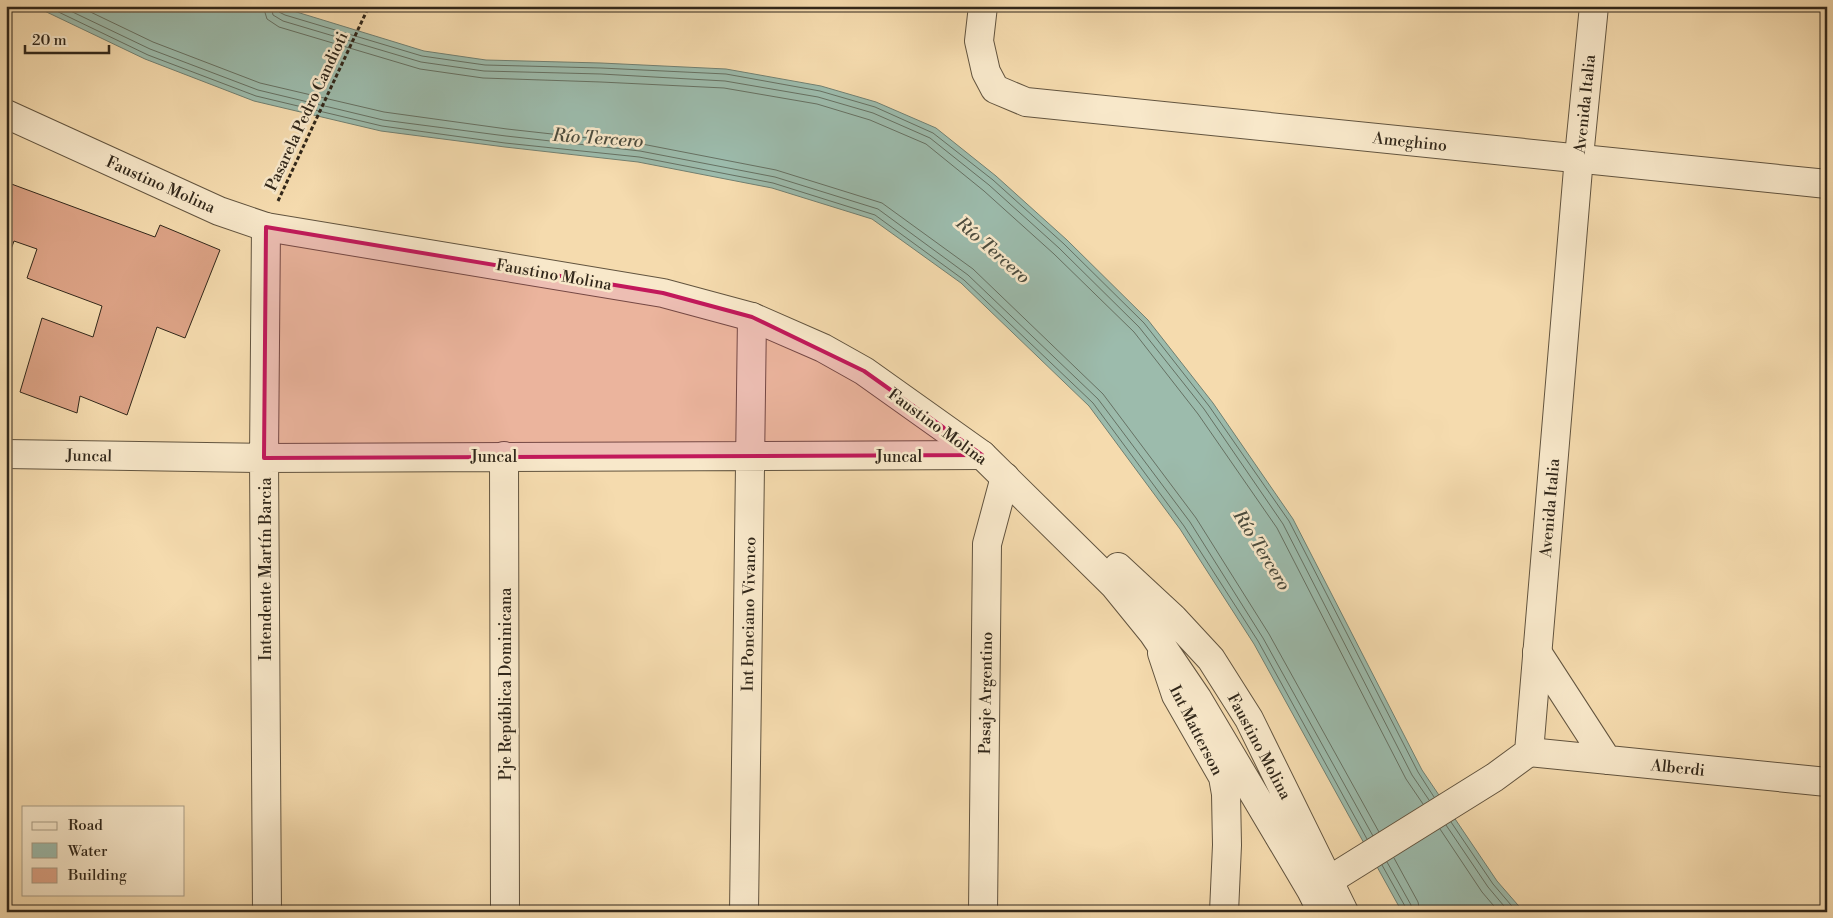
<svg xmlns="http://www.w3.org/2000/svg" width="1833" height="918" font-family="'Libre Bodoni',serif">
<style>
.water{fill:#9cbbac;stroke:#718072}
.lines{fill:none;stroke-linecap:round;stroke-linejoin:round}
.shore{stroke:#667163;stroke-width:1}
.building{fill:#dda386;stroke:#31271a}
.minor-casing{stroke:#62543f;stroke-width:30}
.tertiary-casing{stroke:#62543f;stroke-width:30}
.path{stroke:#31271a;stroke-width:3;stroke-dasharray:4 2.5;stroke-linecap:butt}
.minor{stroke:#f8e8ca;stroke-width:28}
.tertiary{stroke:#f8e8ca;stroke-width:28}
.marked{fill:#c2185b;fill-opacity:0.2;stroke:#c2185b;stroke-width:4;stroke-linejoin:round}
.labels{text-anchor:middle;stroke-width:5;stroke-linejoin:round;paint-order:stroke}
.street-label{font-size:16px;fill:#31271a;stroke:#f8e8ca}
.water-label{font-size:18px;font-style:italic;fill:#4c4c3e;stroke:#f8e8ca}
</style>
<rect width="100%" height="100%" fill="#f5dbae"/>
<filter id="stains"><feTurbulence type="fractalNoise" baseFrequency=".004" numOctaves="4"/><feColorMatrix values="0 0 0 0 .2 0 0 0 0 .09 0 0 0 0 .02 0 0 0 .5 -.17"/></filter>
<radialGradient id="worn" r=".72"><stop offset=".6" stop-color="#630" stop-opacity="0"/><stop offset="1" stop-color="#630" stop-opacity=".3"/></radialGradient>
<!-- water -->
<path class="water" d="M34 6H277L424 51 486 60 601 63 726 69 821 86 876 102 936 128 996 176 1067 240 1148 320 1213 403 1293 519 1422 770 1497 881 1524 912H1402L1254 644 1180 529 1089 406 961 283 872 219 772 188 638 162 505 147 381 131 254 101 145 59Z"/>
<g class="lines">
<!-- shore -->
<path class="shore" d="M46 6 148 55 256 96 382 126 505 143 639 157 773 183 875 215 964 280 1093 403 1184 526 1258 641 1367 839
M60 6 150 49 258 90 383 120 506 136 640 151 775 177 878 209 968 275 1098 399 1190 522 1263 638 1373 836
M78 6 153 42 260 83 384 112 507 129 642 144 776 170 882 203 973 269 1103 394 1196 518 1269 634 1379 832
M263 6 267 19 279 27 420 69 483 78 601 82 724 88 817 104 870 120 926 144 984 191 1054 254 1134 332 1198 414 1277 528 1406 779 1423 804
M271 6 273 15 283 21 421 62 484 71 601 74 725 81 818 97 873 113 930 138 989 185 1059 248 1139 327 1204 409 1283 524 1412 775 1429 800
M277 6 279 12 285 15 422 56 485 65 601 68 726 74 820 91 875 107 933 133 993 180 1064 244 1144 323 1209 406 1289 521 1418 772 1434 797
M1451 822 1493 884 1517 912
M1446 825 1488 887 1509 912
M1440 829 1482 892 1499 912
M1394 858 1418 902 1420 912
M1387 862 1411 905 1412 912
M1382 865 1406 908V912"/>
</g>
<!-- building -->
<path class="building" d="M6 182 155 237 160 225 220 250 185 338 157 327 127 415 80 396 77 413 20 392 42 318 93 337 102 306 27 278 37 249 14 241 6 263Z"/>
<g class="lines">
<defs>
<path id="minor" d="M983 6 979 41 986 72 995 89 1026 102 1827 184
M266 227 264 458 267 912
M6 454 264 458 982 455
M504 456 505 912
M1537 652 1607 760
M1162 653 1176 695 1223 777 1226 794 1227 845 1224 912
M1529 752 1827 782
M744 912 752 317
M983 912 987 544 1005 477"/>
<path id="tertiary" d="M6 114 219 211 266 227 663 293 752 317 823 348 864 371 982 455 1114 585 1153 633 1197 698 1311 890 1322 912
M1118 567 1173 618 1211 659 1249 719 1344 912
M1311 890 1328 881 1495 777 1529 752 1579 157 1594 6"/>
</defs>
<!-- minor casing -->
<use href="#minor" class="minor-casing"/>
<!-- tertiary casing -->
<use href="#tertiary" class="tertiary-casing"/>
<!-- path -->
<path class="path" d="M278 201 369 6"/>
<!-- minor -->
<use href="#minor" class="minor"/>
<!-- tertiary -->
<use href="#tertiary" class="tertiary"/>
</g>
<!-- marked area -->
<path class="marked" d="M266 227 663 293 752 317 864 371 982 455 264 458Z"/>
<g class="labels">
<!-- street labels -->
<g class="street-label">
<text transform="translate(1584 104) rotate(-84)" y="6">Avenida Italia</text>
<text transform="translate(306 111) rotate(-65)" y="6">Pasarela Pedro Candioti</text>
<text transform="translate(1410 141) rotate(6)" y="6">Ameghino</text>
<text transform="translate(161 184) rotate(24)" y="6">Faustino Molina</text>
<text transform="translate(554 274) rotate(10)" y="6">Faustino Molina</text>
<text transform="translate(938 426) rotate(36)" y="6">Faustino Molina</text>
<text transform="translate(89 455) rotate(1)" y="6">Juncal</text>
<text x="494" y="462">Juncal</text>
<text x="899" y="462">Juncal</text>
<text transform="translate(1549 508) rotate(-85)" y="6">Avenida Italia</text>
<text transform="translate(265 569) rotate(-90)" y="6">Intendente Martín Barcia</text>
<text transform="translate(748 614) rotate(-89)" y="6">Int Ponciano Vivanco</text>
<text transform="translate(505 684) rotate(-90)" y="6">Pje República Dominicana</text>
<text transform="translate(985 693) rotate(-89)" y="6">Pasaje Argentino</text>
<text transform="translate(1197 730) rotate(63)" y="6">Int Matterson</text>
<text transform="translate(1260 746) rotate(62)" y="6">Faustino Molina</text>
<text transform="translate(1678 767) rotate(6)" y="6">Alberdi</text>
</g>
<!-- water labels -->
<g class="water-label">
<text transform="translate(598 138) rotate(4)" y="6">Río Tercero</text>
<text transform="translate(993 250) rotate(41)" y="6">Río Tercero</text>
<text transform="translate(1262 550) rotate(58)" y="6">Río Tercero</text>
</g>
</g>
<!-- margin -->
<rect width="1833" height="918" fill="none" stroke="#f5dbae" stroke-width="25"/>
<rect x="8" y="8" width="1818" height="903" fill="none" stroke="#31271a" stroke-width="2.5"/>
<rect x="12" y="12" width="1808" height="893" fill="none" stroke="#31271a"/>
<!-- legend -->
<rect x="22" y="806" width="162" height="90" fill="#f8e8ca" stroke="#a89b84"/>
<rect x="32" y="822" width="25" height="8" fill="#f8e8ca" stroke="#a89b84"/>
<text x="68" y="830" font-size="15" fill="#31271a">Road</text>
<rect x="32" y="843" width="25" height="15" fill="#9cbbac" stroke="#a89b84"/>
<text x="68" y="856" font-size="15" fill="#31271a">Water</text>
<rect x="32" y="868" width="25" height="15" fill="#dda386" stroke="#a89b84"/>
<text x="68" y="880" font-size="15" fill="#31271a">Building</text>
<!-- scale -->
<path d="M25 45v8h84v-8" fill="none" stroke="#31271a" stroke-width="2.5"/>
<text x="32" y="45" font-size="15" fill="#31271a" stroke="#f8e8ca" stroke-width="4" paint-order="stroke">20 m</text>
<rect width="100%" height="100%" filter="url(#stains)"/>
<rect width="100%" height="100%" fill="url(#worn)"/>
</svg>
